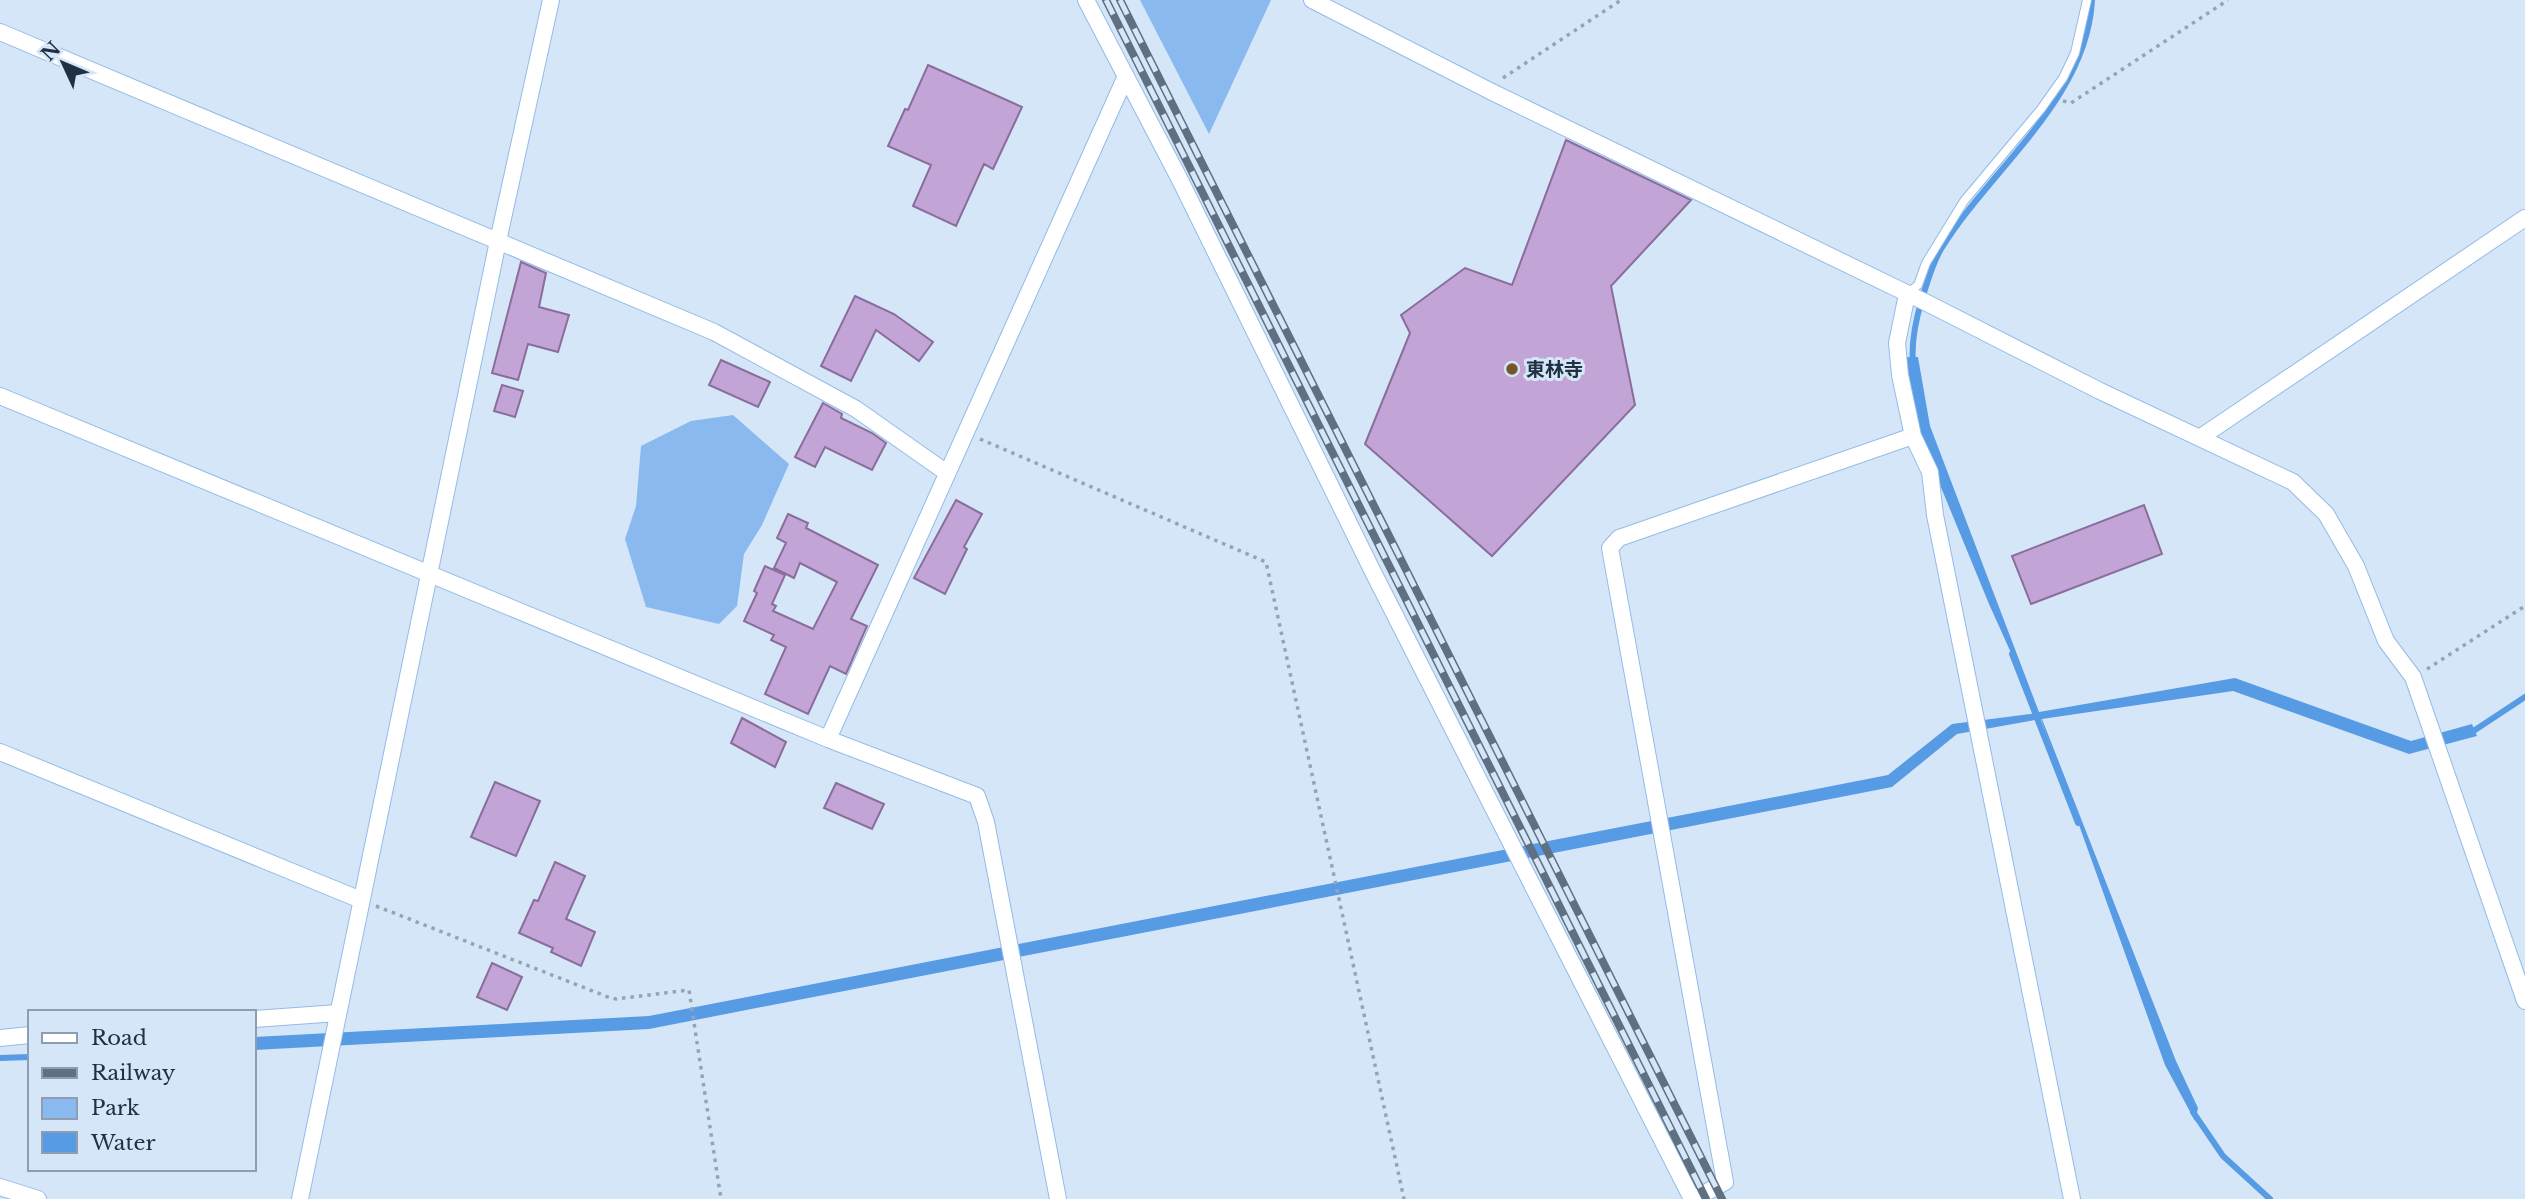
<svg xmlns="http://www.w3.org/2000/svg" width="2525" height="1199" font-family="'Libre Baskerville','Noto Sans JP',serif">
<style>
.green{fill:#89b9ef}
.water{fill:#579be4}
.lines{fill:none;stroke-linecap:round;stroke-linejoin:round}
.stream{stroke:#579be4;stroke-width:6}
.building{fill:#c2a4d6;stroke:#896d9b;stroke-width:2}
.lane-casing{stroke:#93bbe7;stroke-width:10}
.street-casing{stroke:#93bbe7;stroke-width:18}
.path{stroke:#94a4b6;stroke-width:3.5;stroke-dasharray:3.5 5;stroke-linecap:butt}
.lane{stroke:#fff;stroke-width:8}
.street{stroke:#fff;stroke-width:16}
.rail-casing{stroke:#607083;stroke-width:8}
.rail{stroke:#d6e6f9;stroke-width:5;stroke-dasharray:16;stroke-linecap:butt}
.poi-dot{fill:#76562c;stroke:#d6e6f9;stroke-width:2.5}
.labels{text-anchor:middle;stroke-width:6;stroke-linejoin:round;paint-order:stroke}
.poi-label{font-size:19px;font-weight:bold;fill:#213143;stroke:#d6e6f9;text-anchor:start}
</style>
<rect width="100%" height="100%" fill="#d6e6f9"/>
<!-- green -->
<path class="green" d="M1140 0H1271L1209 134Z
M733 415 789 464 762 525 744 554 737 606 719 624 646 607 625 539 636 506 641 446 691 421Z"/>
<!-- water -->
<path class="water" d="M1906 357H1918L1930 426 2039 712 2235 678 2411 741 2472 724 2477 736 2409 754 2233 691 2042 719 2176 1061 2198 1108 2195 1121 2165 1065 2041 719 1957 734 1892 787 649 1029 254 1050V1037L649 1016 1888 775 1952 724 2038 713 1989 604 1917 429Z"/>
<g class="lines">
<!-- stream -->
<path class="stream" d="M1913 363C1911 342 1916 319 1922 299 1927 283 1932 264 1941 249 1990 169 2087 99 2092 0
M2012 654 2078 823
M2468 732 2475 730 2525 697
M0 1058 30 1057
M2193 1112 2223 1156 2270 1199"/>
</g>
<!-- building -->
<path class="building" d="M928 65 1022 107 993 169 984 164 956 226 913 206 931 165 888 146 905 109 908 110Z
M1566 140 1691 200 1611 286 1635 405 1492 556 1365 444 1410 333 1401 315 1465 268 1512 285Z
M521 262 546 273 539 307 569 315 558 352 528 344 518 380 492 373Z
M855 296 894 314 933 342 919 361 876 330 851 381 821 366Z
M721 360 770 382 758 407 709 385Z
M502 385 523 391 515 417 494 411Z
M823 403 842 414 841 418 872 433 886 443 872 470 825 447 815 467 795 457Z
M956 500 982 514 964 547 967 549 945 594 914 578Z
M2144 505 2162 554 2031 604 2012 556Z
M788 514 808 523 806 528 878 565 851 619 867 626 846 674 830 666 808 714 765 694 786 647 771 640 774 635 744 621 757 593 754 591 765 566 785 575 772 604 776 606 773 611 813 629 837 582 800 563 794 578 774 568 786 543 777 538Z
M742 718 786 742 775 767 731 743Z
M495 782 540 801 516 856 471 837Z
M836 783 884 804 872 829 824 808Z
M555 862 585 876 566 919 595 932 581 966 551 952 553 948 519 933 534 900 538 901Z
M492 963 522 977 507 1010 477 997Z"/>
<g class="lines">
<defs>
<path id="lane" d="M1907 294 1918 285 1926 263 1964 201 2041 109 2063 78 2075 53 2087 0"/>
<path id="street" d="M1086 0 1179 178 1373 572 1692 1199
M1312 0 1492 92 1929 304 2100 391 2293 482 2326 514 2356 566 2386 641 2413 677 2525 1001
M0 32 714 332 856 409 947 473
M1907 294 1897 343 1900 375 1913 436 1930 472 1935 515 2072 1199
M0 396 828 739 977 796 986 822 1058 1199
M2201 437 2525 218
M828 739 1126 76
M0 752 361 900
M254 1019 338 1013
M0 1038 30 1035
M0 1187 38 1199
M300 1199 498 241 551 0
M1694 1199 1725 1182 1610 548 1619 538 1913 436"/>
</defs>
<!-- lane casing -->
<use href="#lane" class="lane-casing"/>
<!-- street casing -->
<use href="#street" class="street-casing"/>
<!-- path -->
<path class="path" d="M1503 78 1621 0
M2063 101 2071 103 2228 0
M980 439 1266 562 1404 1199
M2427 669 2525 606
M376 906 608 997 616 999 689 990 721 1199"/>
<!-- lane -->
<use href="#lane" class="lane"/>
<!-- street -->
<use href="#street" class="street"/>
<defs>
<path id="rail" d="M1106 0 1706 1199
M1120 0 1722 1199"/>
</defs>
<!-- rail casing -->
<use href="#rail" class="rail-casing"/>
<!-- rail -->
<use href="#rail" class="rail"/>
</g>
<!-- markers -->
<circle class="poi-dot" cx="1512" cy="369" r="7"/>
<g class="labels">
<!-- poi labels -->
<g class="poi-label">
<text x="1526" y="376">東林寺</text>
</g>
</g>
<!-- legend -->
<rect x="28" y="1010" width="228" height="161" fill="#d6e6f9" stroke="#8e9eb0" stroke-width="2"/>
<rect x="42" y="1033" width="35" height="10" fill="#ffffff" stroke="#8e9eb0" stroke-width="2"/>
<text x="91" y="1045" font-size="21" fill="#213143">Road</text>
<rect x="42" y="1068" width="35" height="10" fill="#607083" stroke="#8e9eb0" stroke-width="2"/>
<text x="91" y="1080" font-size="21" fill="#213143">Railway</text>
<rect x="42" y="1098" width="35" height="21" fill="#89b9ef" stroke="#8e9eb0" stroke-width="2"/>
<text x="91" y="1115" font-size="21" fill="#213143">Park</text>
<rect x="42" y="1132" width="35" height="21" fill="#579be4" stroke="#8e9eb0" stroke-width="2"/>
<text x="91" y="1150" font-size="21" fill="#213143">Water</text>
<!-- north arrow -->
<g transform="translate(63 63) rotate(314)" stroke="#d6e6f9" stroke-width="5" paint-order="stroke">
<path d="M0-5L12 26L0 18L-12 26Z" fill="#213143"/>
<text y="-10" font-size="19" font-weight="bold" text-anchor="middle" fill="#213143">N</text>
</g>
</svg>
